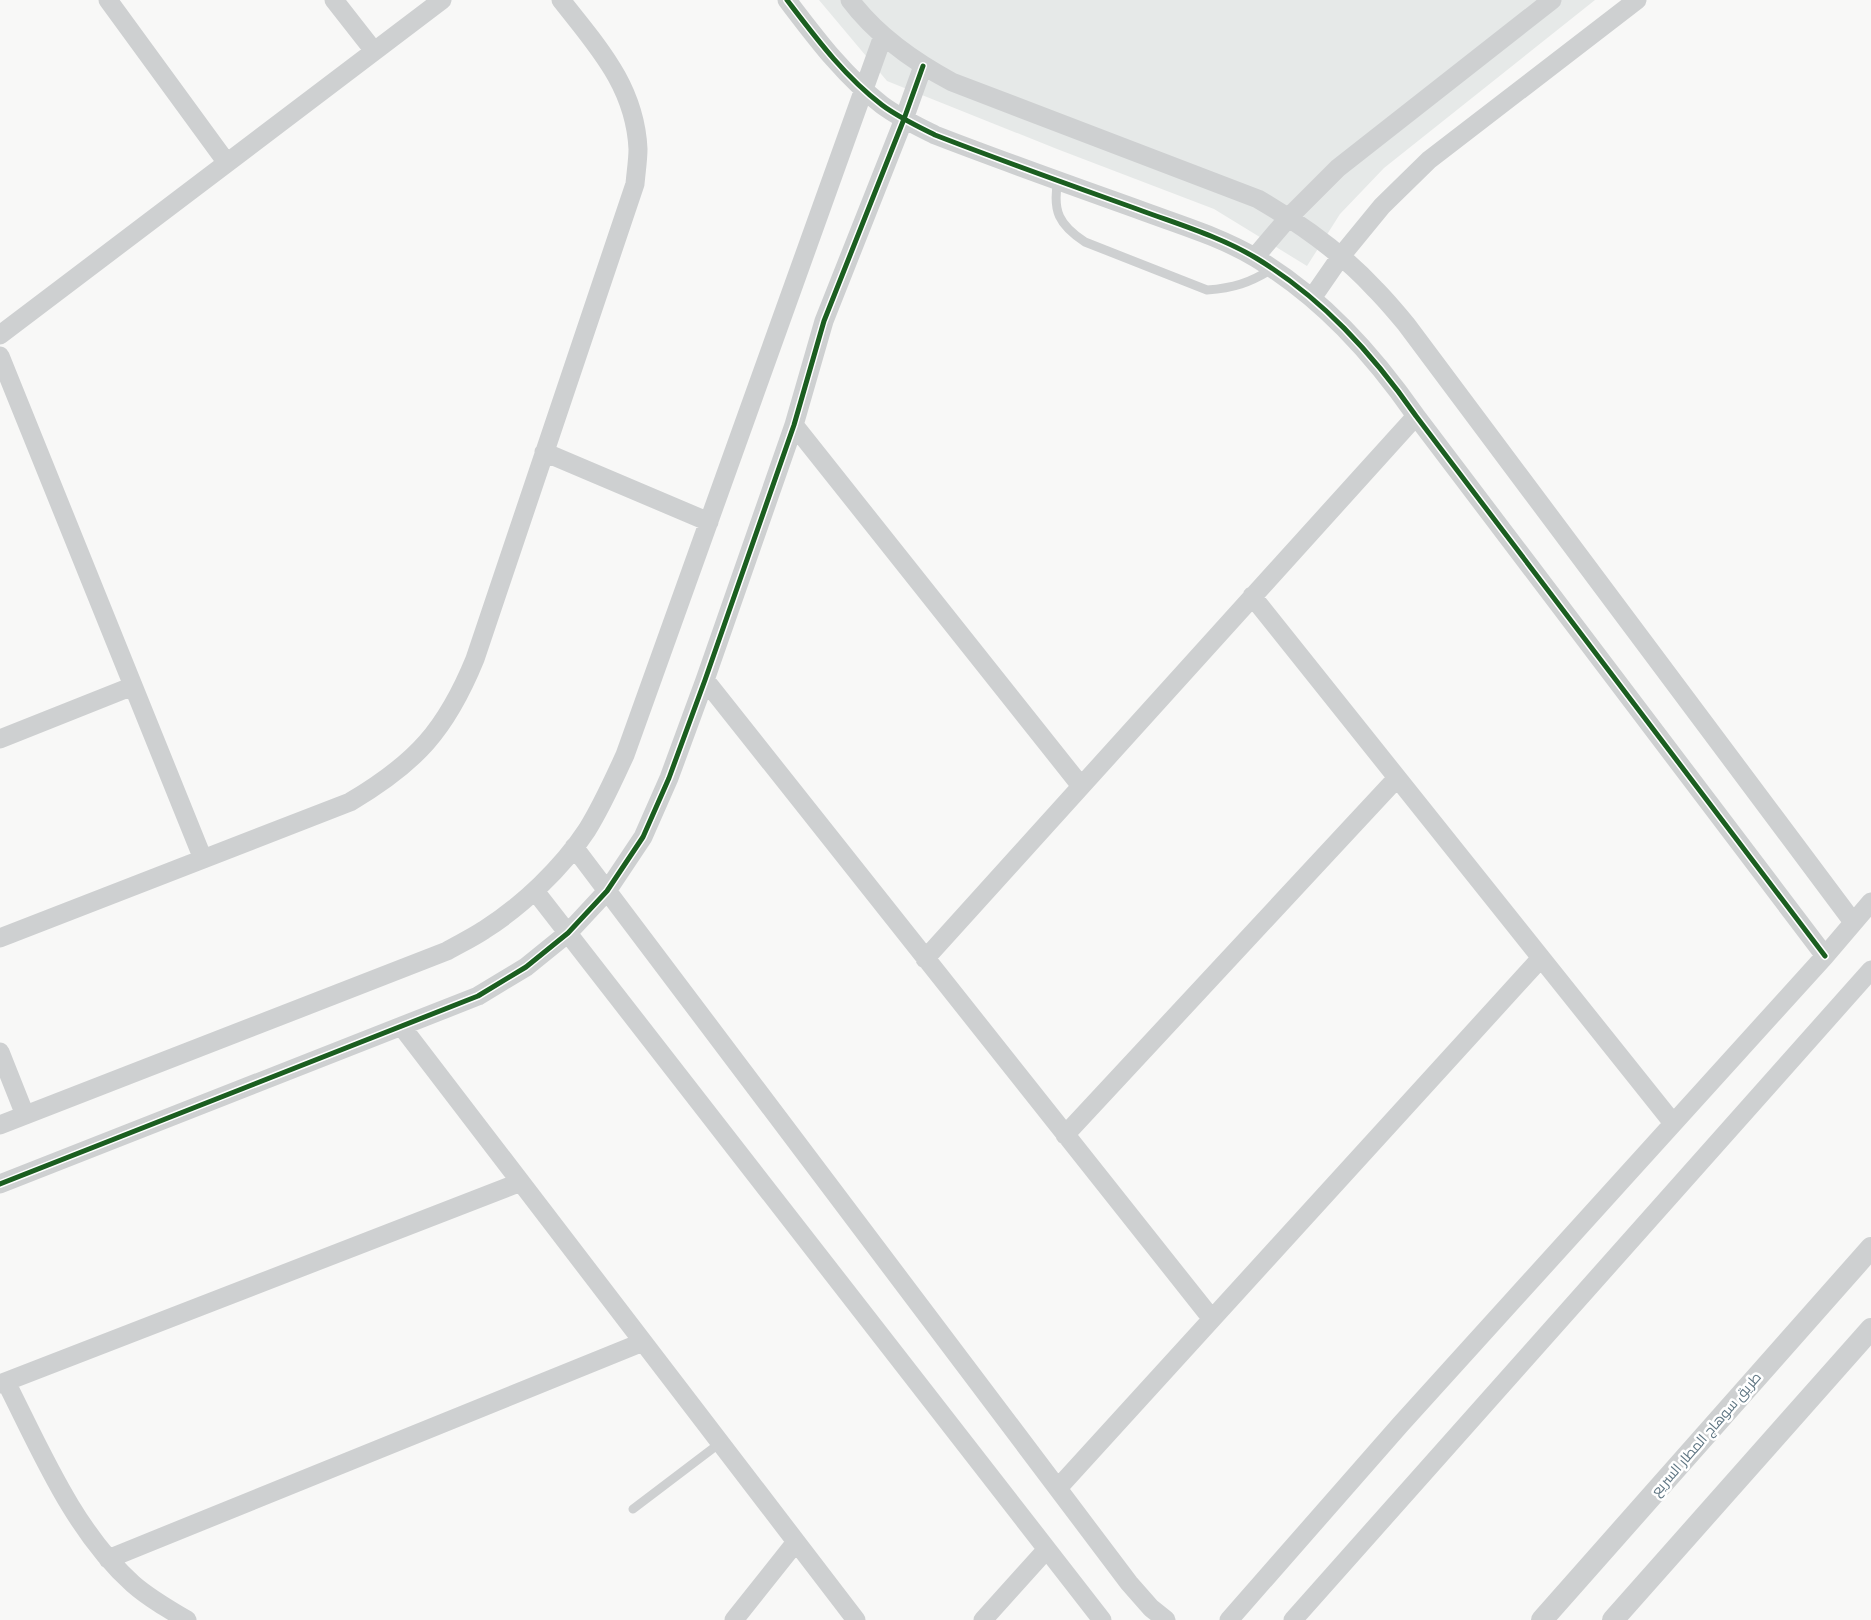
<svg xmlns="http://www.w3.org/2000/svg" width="1871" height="1620" font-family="Raleway,Cairo,sans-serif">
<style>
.built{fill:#e6e9e8}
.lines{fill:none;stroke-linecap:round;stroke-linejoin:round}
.service{stroke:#ced0d1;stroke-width:9}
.minor{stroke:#ced0d1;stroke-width:19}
.tertiary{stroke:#ced0d1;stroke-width:22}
.cycleway-casing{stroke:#fff;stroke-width:8}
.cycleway{stroke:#1b5e20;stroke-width:5}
.labels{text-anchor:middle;stroke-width:5;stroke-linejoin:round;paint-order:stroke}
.street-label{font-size:14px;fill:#617784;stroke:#fff}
</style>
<rect width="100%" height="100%" fill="#f8f8f7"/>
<!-- built -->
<path class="built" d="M819 0H1595L1384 168 1340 214 1307 266 1214 209 1057 149 887 81Z"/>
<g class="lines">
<!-- service -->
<path class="service" d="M1058 180C1052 211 1059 225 1085 242L1207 290C1234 288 1249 283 1272 269
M633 1509 720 1443"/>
<!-- minor -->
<path class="minor" d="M108 0 227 163
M334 0 374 51
M787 0C816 38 844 76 882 105 898 117 917 126 935 135 1002 161 1070 185 1137 209 1177 224 1219 236 1256 258 1322 298 1372 353 1416 416L1825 956
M850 0C877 36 913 61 952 82L1258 199C1301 224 1341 252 1375 289 1386 300 1396 312 1406 324L1853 922
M1255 257 1289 217 1338 168 1552 0
M1312 298 1341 256 1382 206 1429 160 1637 0
M0 335 442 0
M0 356 203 859
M794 425 1081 786
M544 452 709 522
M1252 596 1673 1123
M705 680 1212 1319
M0 739 133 686
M574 847 1129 1583 1151 1608 1166 1620
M535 891 1102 1620
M0 938 350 802C416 763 446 730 475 659L635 184C636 172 638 160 638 149 635 86 597 46 561 0
M925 959 1416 416
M402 1027 856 1620
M0 1052 25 1115
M0 1125 447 951C459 944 472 938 484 930 522 906 562 868 587 830 602 806 613 781 625 755L883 36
M1065 1135 1397 778
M0 1184 478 996 526 967 568 933 607 891 643 837 669 778 705 680 794 425 824 321 904 119 923 66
M6 1382C41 1451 74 1531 133 1584 149 1598 168 1609 187 1620
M0 1384 521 1182
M1058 1488 1541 958
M108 1559 643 1342
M734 1620 796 1542
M983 1620 1047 1549
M1229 1620 1400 1425 1825 956 1871 902
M1293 1620 1871 970"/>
<!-- tertiary -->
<path class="tertiary" d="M1542 1620 1871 1248
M1613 1620 1871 1329"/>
<defs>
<path id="cycleway" d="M787 0C816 38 844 76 882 105 898 117 917 126 935 135 1002 161 1070 185 1137 209 1177 224 1219 236 1256 258 1322 298 1372 353 1416 416L1825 956
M0 1184 478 996 526 967 568 933 607 891 643 837 669 778 705 680 794 425 824 321 904 119 923 66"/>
</defs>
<!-- cycleway casing -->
<use href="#cycleway" class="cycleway-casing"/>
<!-- cycleway -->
<use href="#cycleway" class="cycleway"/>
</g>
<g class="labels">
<!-- street labels -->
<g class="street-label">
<text transform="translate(1706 1434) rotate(-49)" y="5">طريق سوهاج المطار السريع</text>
</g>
</g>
</svg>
